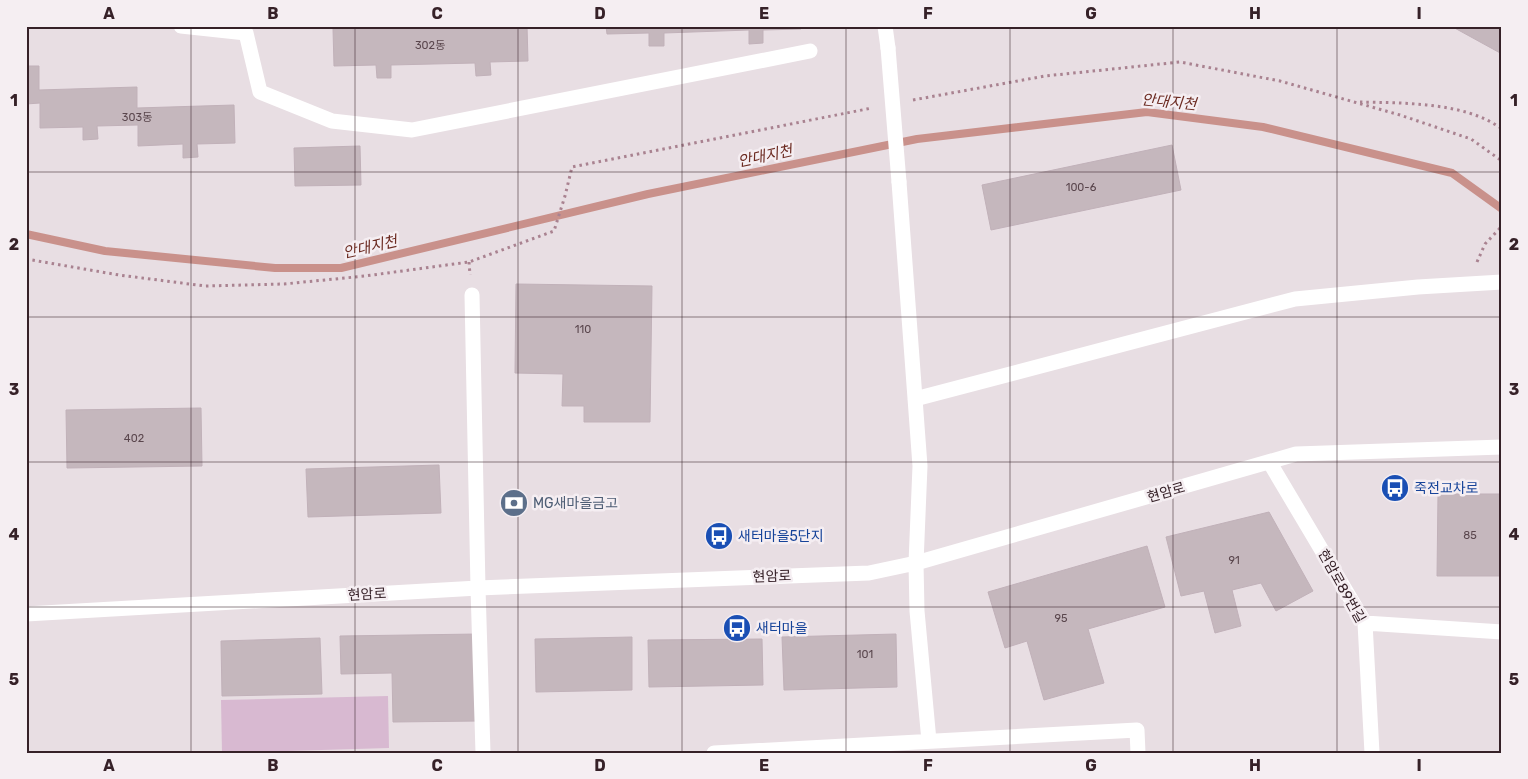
<svg xmlns="http://www.w3.org/2000/svg" width="1528" height="779" font-family="Rubik,'Noto Sans KR',sans-serif">
<style>
.green{fill:#d8b9d1}
.lines{fill:none;stroke-linecap:round;stroke-linejoin:round}
.stream{stroke:#c9918b;stroke-width:8}
.building{fill:#c5b7bd;stroke:#c1b1b9}
.path{stroke:#a98290;stroke-width:3;stroke-dasharray:2.5 4;stroke-linecap:butt}
.minor{stroke:#fff;stroke-width:15}
.minor-bridge{stroke:#fff;stroke-width:15}
.grid{fill:none;stroke:#362128;stroke-width:1;stroke-opacity:0.55}
.labels{text-anchor:middle;stroke-width:5;stroke-linejoin:round;paint-order:stroke}
.number-label{font-size:11px;fill:#5a464d}
.transit-label{font-size:14px;fill:#164399;stroke:#f5eef2;text-anchor:start}
.street-label{font-size:14px;fill:#362128;stroke:#f5eef2}
.service-label{font-size:14px;fill:#4e5e75;stroke:#f5eef2;text-anchor:start}
.water-label{font-size:15px;font-style:italic;fill:#6c2b22;stroke:#f5eef2}
.neatline{fill:none;stroke:#362128;stroke-width:2}
.grid-label{font-size:16px;text-anchor:middle;font-weight:bold;fill:#362128}
</style>
<rect width="100%" height="100%" fill="#e8dee3"/>
<!-- green -->
<path class="green" d="M388 696 389 748 222 753 221 700Z"/>
<g class="lines">
<!-- stream -->
<path class="stream" d="M26 234 105 251 275 268H341L648 194 917 139 1147 112 1263 127 1452 173 1502 209"/>
</g>
<!-- building -->
<path class="building" d="M423 26H527L528 61 490 62 491 75 476 76 475 63 391 65V78H377L376 65 334 66 333 29Z
M606 26H801V29L763 30V43L749 44V30L664 33V46H649V33L607 34Z
M1451 26H1502V54Z
M26 66H39V90L137 87V108L234 105 235 143 197 144 198 157 183 158V144L138 146V125L97 126 98 139 83 140V127L40 128V103L26 104Z
M1172 145 1181 190 991 230 982 185Z
M360 146 361 185 295 186 294 148Z
M516 284 652 286 650 422H584V406H562L563 374 515 373Z
M201 408 202 466 67 468 66 410Z
M439 465 441 513 308 517 306 469Z
M1438 494H1502V576H1437Z
M1269 512 1313 591 1276 611 1261 583 1232 590 1241 626 1215 633 1204 591 1181 596 1166 537Z
M1147 546 1165 607 1088 629 1104 683 1044 700 1027 641 1005 648 988 592Z
M478 634 479 721 393 722 392 673 341 674 340 636Z
M896 634 897 687 784 690 782 637Z
M632 637V690L536 692 535 639Z
M320 638 322 694 222 696 221 641Z
M762 639 763 685 649 687 648 640Z"/>
<g class="lines">
<!-- path -->
<path class="path" d="M913 100 1045 76 1180 62 1280 81 1400 115 1471 139 1502 161
M1360 102C1403 103 1466 102 1502 129
M26 259 119 275 205 286 284 284 365 276 469 262 554 231 565 196 572 167 872 108
M469 262 470 275
M1477 262 1485 244 1502 226"/>
<!-- minor -->
<path class="minor" d="M181 26 246 33 260 92 332 121 412 130 810 51
M885 26 888 48
M899 182 920 466 916 563 917 611 929 741
M472 295 478 588 483 753
M915 399 1295 299 1418 287 1502 282
M1270 463 1365 623 1372 753
M26 614 478 588 869 573 916 563 1296 454 1502 447
M1365 623 1502 632
M714 753 1137 730 1138 753"/>
<!-- minor-bridge -->
<path class="minor-bridge" d="M888 48 899 182"/>
</g>
<!-- grid -->
<path class="grid" d="M191 26V753M355 26V753M518 26V753M682 26V753M846 26V753M1010 26V753M1173 26V753M1337 26V753M26 172H1502M26 317H1502M26 462H1502M26 607H1502"/>
<!-- icons -->
<defs>
<symbol id="bus-disc" viewBox="-11 -11 22 22"><circle r="9.5" fill="#1a4fb4" stroke="#f5eef2"/><path d="M-5-6H5V4H4V6H2V4H-2V6H-4V4H-5ZM-3.5-4V0h7V-4ZM-3.5 1.2v1.5H-2V1.2ZM2 1.2v1.5H3.5V1.2Z" fill="#fff"/></symbol>
<symbol id="bank-disc" viewBox="-11 -11 22 22"><circle r="9.5" fill="#5c6f8a" stroke="#f5eef2"/><path d="M-6-4H6V4H-6ZM0-2.3a2.3 2.3 0 1 0 0 4.6a2.3 2.3 0 1 0 0-4.6Z" fill="#fff"/></symbol>
</defs>
<g fill-rule="evenodd">
<use href="#bus-disc" x="1379" y="472" width="32" height="32"/>
<use href="#bank-disc" x="498" y="487" width="32" height="32"/>
<use href="#bus-disc" x="703" y="520" width="32" height="32"/>
<use href="#bus-disc" x="721" y="612" width="32" height="32"/>
</g>
<g class="labels">
<!-- number labels -->
<g class="number-label">
<text x="430" y="49">302동</text>
<text x="137" y="121">303동</text>
<text x="1081" y="191">100-6</text>
<text x="583" y="333">110</text>
<text x="134" y="442">402</text>
<text x="1470" y="539">85</text>
<text x="1234" y="564">91</text>
<text x="1061" y="622">95</text>
<text x="865" y="658">101</text>
</g>
<!-- transit labels -->
<g class="transit-label">
<text x="1414" y="493">죽전교차로</text>
<text x="738" y="541">새터마을5단지</text>
<text x="756" y="633">새터마을</text>
</g>
<!-- street labels -->
<g class="street-label">
<text transform="translate(1166 492) rotate(-16)" y="5">현암로</text>
<text transform="translate(772 576) rotate(-2)" y="5">현암로</text>
<text transform="translate(1342 586) rotate(61)" y="5">현암로89번길</text>
<text transform="translate(367 594) rotate(-3)" y="5">현암로</text>
</g>
<!-- service labels -->
<g class="service-label">
<text x="533" y="508">MG새마을금고</text>
</g>
<!-- water labels -->
<g class="water-label">
<text transform="translate(1169 102) rotate(5)" y="5">안대지천</text>
<text transform="translate(765 156) rotate(-12)" y="5">안대지천</text>
<text transform="translate(370 247) rotate(-13)" y="5">안대지천</text>
</g>
</g>
<!-- border -->
<rect width="1528" height="779" fill="none" stroke="#f5eef2" stroke-width="55"/>
<rect x="28" y="28" width="1472" height="724" class="neatline"/>
<g class="grid-label">
<text x="109" y="19">A</text>
<text x="273" y="19">B</text>
<text x="437" y="19">C</text>
<text x="600" y="19">D</text>
<text x="764" y="19">E</text>
<text x="928" y="19">F</text>
<text x="1091" y="19">G</text>
<text x="1255" y="19">H</text>
<text x="1419" y="19">I</text>
<text x="14" y="106">1</text>
<text x="1514" y="106">1</text>
<text x="14" y="250">2</text>
<text x="1514" y="250">2</text>
<text x="14" y="395">3</text>
<text x="1514" y="395">3</text>
<text x="14" y="540">4</text>
<text x="1514" y="540">4</text>
<text x="14" y="685">5</text>
<text x="1514" y="685">5</text>
<text x="109" y="771">A</text>
<text x="273" y="771">B</text>
<text x="437" y="771">C</text>
<text x="600" y="771">D</text>
<text x="764" y="771">E</text>
<text x="928" y="771">F</text>
<text x="1091" y="771">G</text>
<text x="1255" y="771">H</text>
<text x="1419" y="771">I</text>
</g>
</svg>
